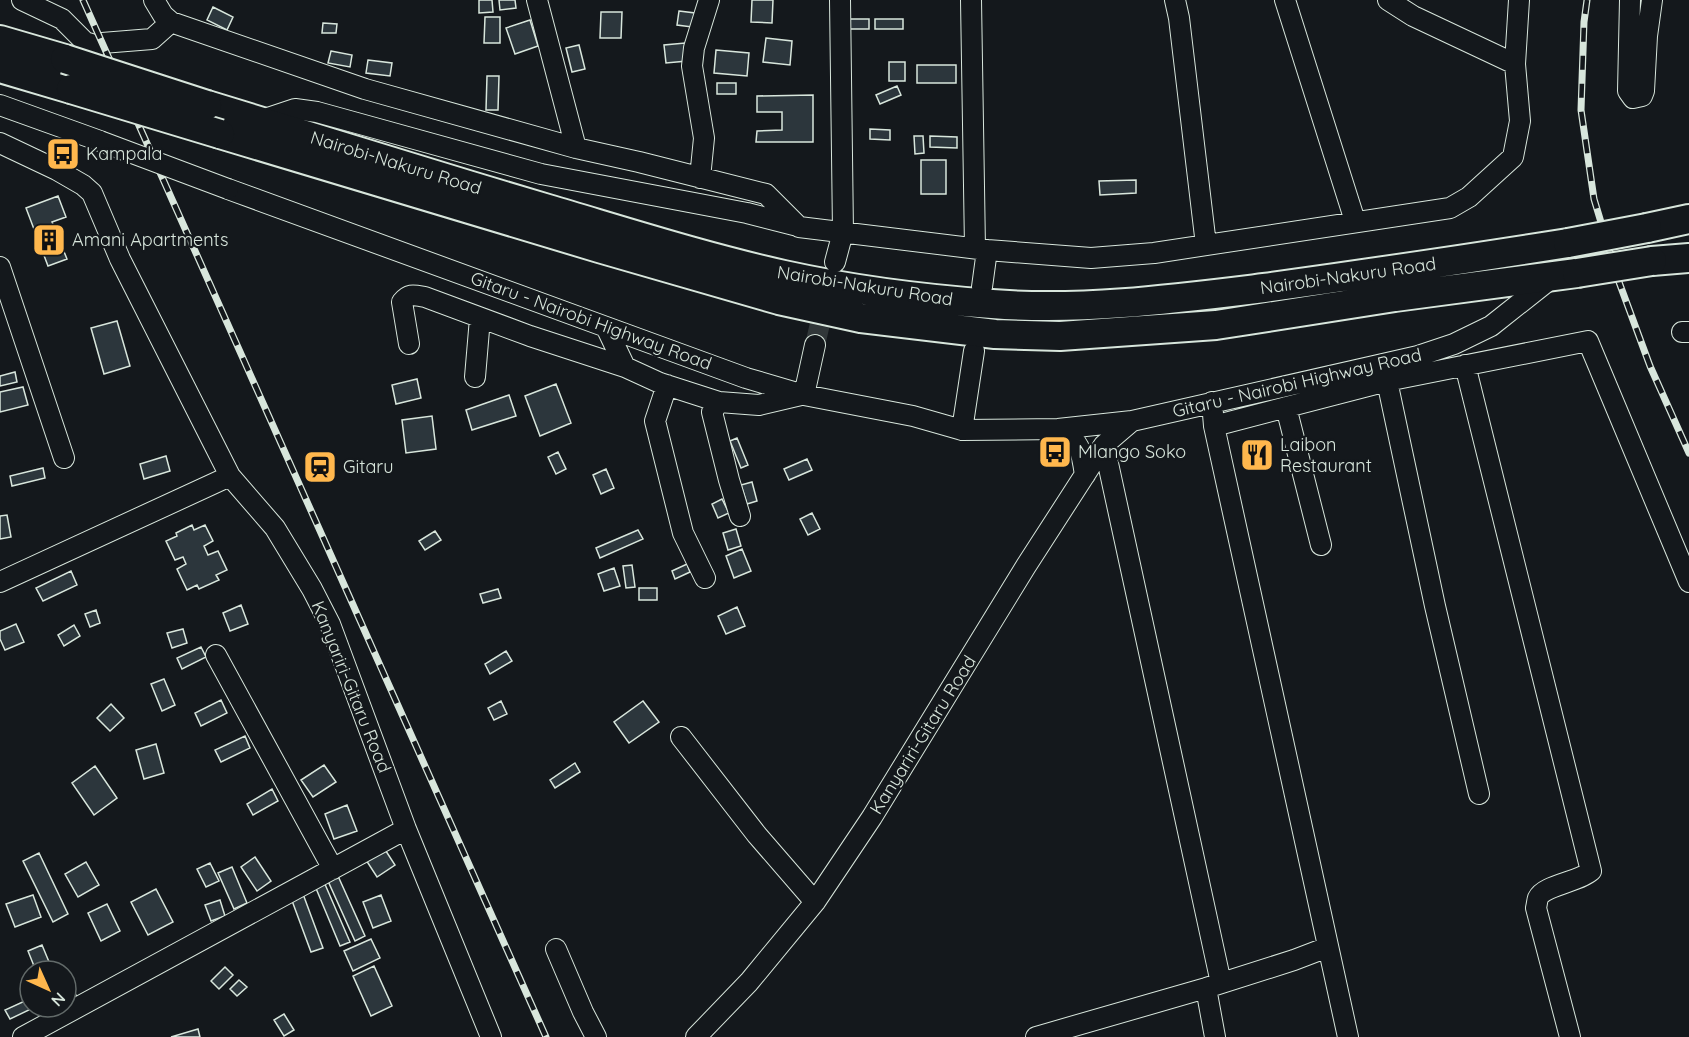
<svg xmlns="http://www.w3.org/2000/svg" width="1689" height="1037" font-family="Quicksand,sans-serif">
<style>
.building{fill:#2c363c;stroke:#d8e6dc;stroke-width:1.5}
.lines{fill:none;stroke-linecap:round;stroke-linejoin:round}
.minor-tunnel{stroke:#313739;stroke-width:20;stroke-dasharray:20 10;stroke-linecap:butt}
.minor-casing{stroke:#d8e6dc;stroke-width:22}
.highway-casing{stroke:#d8e6dc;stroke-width:32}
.minor{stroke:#14181c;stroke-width:20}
.highway{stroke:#14181c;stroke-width:28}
.rail-casing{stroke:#d8e6dc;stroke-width:7}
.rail{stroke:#14181c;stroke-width:4.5;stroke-dasharray:14;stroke-linecap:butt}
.minor-bridge-casing{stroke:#d8e6dc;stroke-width:22;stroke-linecap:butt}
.highway-bridge-casing{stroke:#d8e6dc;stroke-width:32;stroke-linecap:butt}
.minor-bridge{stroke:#14181c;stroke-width:20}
.highway-bridge{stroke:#14181c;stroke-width:28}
.labels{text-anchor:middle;stroke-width:4.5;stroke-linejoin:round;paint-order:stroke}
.poi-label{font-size:18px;fill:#d8e6dc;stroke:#14181c;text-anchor:start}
.street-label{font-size:18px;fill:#d8e6dc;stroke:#14181c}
</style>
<rect width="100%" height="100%" fill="#14181c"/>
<!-- building -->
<path class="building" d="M479 0H492L493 12 479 13Z
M499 0H515L516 8 500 10Z
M752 0H773L772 23 751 22Z
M213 7 233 17 227 30 207 20Z
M679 11 695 13 692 27 677 25Z
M601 12H622L621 38H600Z
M485 17H500V43H484Z
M845 19H869V29H845Z
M875 19H903V29H875Z
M530 20 538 46 515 54 506 28Z
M323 23 337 24 336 33H322Z
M766 38 792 41 790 65 763 62Z
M685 43 687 61 666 63 664 45Z
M579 45 585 69 572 72 566 48Z
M716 50 749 53 747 76 714 73Z
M331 51 352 55 350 67 328 63Z
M368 60 392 63 390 76 366 73Z
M889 62H905V81H889Z
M917 65H956V83H917Z
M487 76H499L498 110H486Z
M717 83H736V94H717Z
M897 86 901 95 880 104 876 95Z
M813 95V142H756L757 131 782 130V112H757V96Z
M870 129 890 130V140L870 139Z
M914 136H923L924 153 915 154Z
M930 136 957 137V148L930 147Z
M921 160H946V194H921Z
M1136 180V193L1100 195 1099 181Z
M58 196 66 217 52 222 67 259 48 266 26 208Z
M117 321 130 366 104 374 91 328Z
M15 372 17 382 0 386V376Z
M417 379 421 398 396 404 392 385Z
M556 384 571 423 540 436 525 396Z
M23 387 28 405 0 412V392Z
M509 395 516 416 472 430 466 410Z
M432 416 436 449 406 453 402 420Z
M737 438 748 465 741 468 730 441Z
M558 452 566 469 556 474 548 457Z
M166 456 170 471 144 479 140 464Z
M807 459 812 470 789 480 784 469Z
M43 468 45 478 12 486 10 476Z
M606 469 614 488 601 494 593 475Z
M752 482 757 501 747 504 741 485Z
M722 499 729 513 718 518 712 504Z
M812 513 820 529 808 535 800 519Z
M7 515 11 537 0 539V516Z
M192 525 194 530 205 525 213 541 204 546 208 555 218 551 227 570 216 575 219 580 199 589 197 585 187 590 177 569 186 564 183 557 175 560 166 541 177 536 176 533Z
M736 529 741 546 728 550 723 533Z
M638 530 643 539 600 558 596 548Z
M435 531 441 540 425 550 419 541Z
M742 549 751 571 734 578 726 556Z
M687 564 690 572 675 579 672 571Z
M632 565 635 587 626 588 623 566Z
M614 568 620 586 604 591 598 574Z
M71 571 77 585 43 601 36 588Z
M639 588H657V600H639Z
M498 589 501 598 483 603 480 594Z
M241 605 248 624 230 631 223 613Z
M737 607 745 626 726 634 718 616Z
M96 610 100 623 90 627 85 614Z
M16 624 24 642 5 650 0 639V631Z
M74 625 80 636 64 646 58 635Z
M183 629 187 643 172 648 167 633Z
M201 647 206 657 182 669 177 658Z
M506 651 512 661 490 674 485 664Z
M164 679 175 705 162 711 151 684Z
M221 700 227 713 201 726 195 713Z
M501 701 507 714 494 720 488 708Z
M643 701 659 722 629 743 614 722Z
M111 704 124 718 110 731 97 718Z
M245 736 250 748 221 762 215 750Z
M156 744 164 773 144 779 136 750Z
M575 763 580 772 555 788 550 780Z
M324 765 336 782 313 797 301 780Z
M95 766 117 798 94 815 72 783Z
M272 789 278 801 253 815 247 804Z
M347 805 357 831 334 839 325 814Z
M384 848 395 865 377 877 366 860Z
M39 853 68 914 53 922 23 861Z
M255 857 271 881 257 891 241 867Z
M86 862 99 885 78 897 65 874Z
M210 863 219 881 206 887 197 869Z
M232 867 247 903 234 909 218 873Z
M338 876 365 936 355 941 328 881Z
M324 882 350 942 340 946 315 886Z
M156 889 173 922 148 935 131 902Z
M303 894 323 948 311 952 291 898Z
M33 895 41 917 15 927 6 904Z
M381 895 391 921 373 928 363 902Z
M220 900 225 916 211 921 205 905Z
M107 904 120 931 101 941 88 913Z
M371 939 380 958 353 971 344 951Z
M42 945 52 969 47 971H36L28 951Z
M374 966 392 1006 371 1016 353 976Z
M225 967 233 975 219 989 211 981Z
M239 980 247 987 237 996 230 989Z
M66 981H68L77 997 66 1003Z
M27 1000 31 1009 10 1019 5 1010Z
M284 1014 294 1030 284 1036 274 1020Z
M198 1029 200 1037H171Z"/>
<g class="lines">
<!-- minor-tunnel -->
<path class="minor-tunnel" d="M815 345 826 298"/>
<defs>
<path id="minor" d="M22 0 62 19 85 42 98 46 102 43 152 39 171 22
M154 0 163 15 171 22 365 89 576 148 639 162 766 194 799 227 987 250 982 287
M537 0 576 148
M971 0 975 248
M1175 0 1179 18 1206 245
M1285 0 1355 221
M1388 0 1413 16 1515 64
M1630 0 1628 91 1633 98 1642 96 1644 91 1647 36 1652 0
M0 105 100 141
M259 121 295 109 317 112 541 174 747 213 798 226
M0 143 57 170 83 185 92 193 120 259 230 476 275 528 312 589 330 624 406 829 491 1037
M700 178 704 138 692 66 694 48 709 0
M228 189 746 378 804 395 913 416 962 430 1058 429 1132 421 1418 356 1454 344 1491 326 1553 277
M987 250 1091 258 1154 253 1450 208 1469 197 1513 157 1520 121 1515 64 1519 0
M835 262 843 232 840 0
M0 267 64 458
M606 327 625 367 660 383 719 402 759 405 801 395
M1682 332H1689
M409 344 402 302C409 293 414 295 425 297L530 336 625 367
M1465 365 1591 871C1579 882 1544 885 1538 898 1537 901 1537 904 1536 908L1570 1037
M475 377 480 318
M1387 381 1435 606 1479 794
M667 385 655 421 683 533 705 578
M804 395 815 345
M719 402 712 412 729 480 740 516
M1212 402 1214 426 1348 1037
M1286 407 1321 545
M1214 426 1387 381 1588 341 1689 582
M1058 429C1080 437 1082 454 1085 475
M962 430 974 351
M1104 445 1221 983
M0 582 230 476
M216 655 333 869
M681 737 757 835 815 902
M556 949 583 1012 596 1037
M1206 988 1215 1037
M23 1037 406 829
M696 1037 749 982 815 902 872 817 1026 566 1104 445 1132 421
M1036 1037 1206 988 1294 960 1328 947"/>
<path id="highway" d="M0 40 65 59
M0 68 71 89
M207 105C320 140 434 175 548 209 626 232 704 257 784 275 852 290 922 299 992 304 1082 311 1174 299 1264 288 1365 274 1467 259 1568 243
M220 134 599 248 779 300 861 318 995 334 1060 336 1216 325 1395 297 1577 273
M1647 228 1689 219
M1652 261 1689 258"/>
</defs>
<!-- minor casing -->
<use href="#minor" class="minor-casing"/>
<!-- highway casing -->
<use href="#highway" class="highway-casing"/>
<!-- minor -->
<use href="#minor" class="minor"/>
<!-- highway -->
<use href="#highway" class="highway"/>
<defs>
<path id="rail" d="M83 0 546 1037
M1587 0 1584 22 1581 110 1594 199 1619 282 1650 366 1689 453"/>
</defs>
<!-- rail casing -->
<use href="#rail" class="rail-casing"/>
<!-- rail -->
<use href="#rail" class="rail"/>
<defs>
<path id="minor-bridge" d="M100 141 228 189"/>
<path id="highway-bridge" d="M65 59 207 105
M71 89 220 134
M1568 243 1647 228
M1577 273 1652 261"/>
</defs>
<!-- minor-bridge casing -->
<use href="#minor-bridge" class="minor-bridge-casing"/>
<!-- highway-bridge casing -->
<use href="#highway-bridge" class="highway-bridge-casing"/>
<!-- minor-bridge -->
<use href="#minor-bridge" class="minor-bridge"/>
<!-- highway-bridge -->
<use href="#highway-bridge" class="highway-bridge"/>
</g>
<!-- icons -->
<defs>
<symbol id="bus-square" viewBox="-11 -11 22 22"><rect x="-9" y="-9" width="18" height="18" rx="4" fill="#ffb74d" stroke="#14181c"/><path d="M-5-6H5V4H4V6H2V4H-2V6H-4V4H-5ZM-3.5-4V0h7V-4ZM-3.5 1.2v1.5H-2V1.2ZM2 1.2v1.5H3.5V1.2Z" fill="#111"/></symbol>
<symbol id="building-square" viewBox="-11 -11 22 22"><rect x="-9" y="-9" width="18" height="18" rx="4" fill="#ffb74d" stroke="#14181c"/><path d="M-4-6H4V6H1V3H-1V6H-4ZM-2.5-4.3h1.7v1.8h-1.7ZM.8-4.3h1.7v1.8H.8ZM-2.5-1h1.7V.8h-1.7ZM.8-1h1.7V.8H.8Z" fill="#111"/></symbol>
<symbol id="restaurant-square" viewBox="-11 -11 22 22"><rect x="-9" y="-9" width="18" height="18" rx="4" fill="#ffb74d" stroke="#14181c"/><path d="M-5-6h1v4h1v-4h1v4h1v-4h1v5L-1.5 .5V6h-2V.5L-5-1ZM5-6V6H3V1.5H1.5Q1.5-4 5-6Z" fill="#111"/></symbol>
<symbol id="station-square" viewBox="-11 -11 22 22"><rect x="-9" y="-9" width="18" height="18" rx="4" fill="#ffb74d" stroke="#14181c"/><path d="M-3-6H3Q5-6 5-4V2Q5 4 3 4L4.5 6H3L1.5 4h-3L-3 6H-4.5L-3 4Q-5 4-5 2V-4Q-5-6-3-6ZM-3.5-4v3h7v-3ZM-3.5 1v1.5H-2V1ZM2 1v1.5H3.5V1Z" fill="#111"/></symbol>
</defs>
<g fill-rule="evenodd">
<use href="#bus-square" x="44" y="135" width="38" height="38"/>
<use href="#building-square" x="30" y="221" width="38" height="38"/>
<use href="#bus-square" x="1036" y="433" width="38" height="38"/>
<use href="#restaurant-square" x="1238" y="436" width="38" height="38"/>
<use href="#station-square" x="301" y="448" width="38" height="38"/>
</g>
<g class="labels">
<!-- poi labels -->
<g class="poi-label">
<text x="86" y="160">Kampala</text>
<text x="72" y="246">Amani Apartments</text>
<text x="1280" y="451">Laibon<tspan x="1280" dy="21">Restaurant</tspan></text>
<text x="1078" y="458">Mlango Soko</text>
<text x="343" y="473">Gitaru</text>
</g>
<!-- street labels -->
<g class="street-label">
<text transform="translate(396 163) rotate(17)" y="6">Nairobi-Nakuru Road</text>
<text transform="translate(1348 276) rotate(-8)" y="6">Nairobi-Nakuru Road</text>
<text transform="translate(865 286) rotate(9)" y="6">Nairobi-Nakuru Road</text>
<text transform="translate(591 321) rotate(20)" y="6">Gitaru - Nairobi Highway Road</text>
<text transform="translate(1297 383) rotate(-13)" y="6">Gitaru - Nairobi Highway Road</text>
<text transform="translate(351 687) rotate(68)" y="6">Kanyariri-Gitaru Road</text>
<text transform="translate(923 735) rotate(-58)" y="6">Kanyariri-Gitaru Road</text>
</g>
</g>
<!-- north arrow -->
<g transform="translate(48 989) rotate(135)"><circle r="28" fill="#14181c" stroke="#626a69" stroke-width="1.5"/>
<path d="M0-4.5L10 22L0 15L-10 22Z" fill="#ffb74d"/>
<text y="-9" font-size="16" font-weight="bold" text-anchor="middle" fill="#d8e6dc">N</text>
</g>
</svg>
